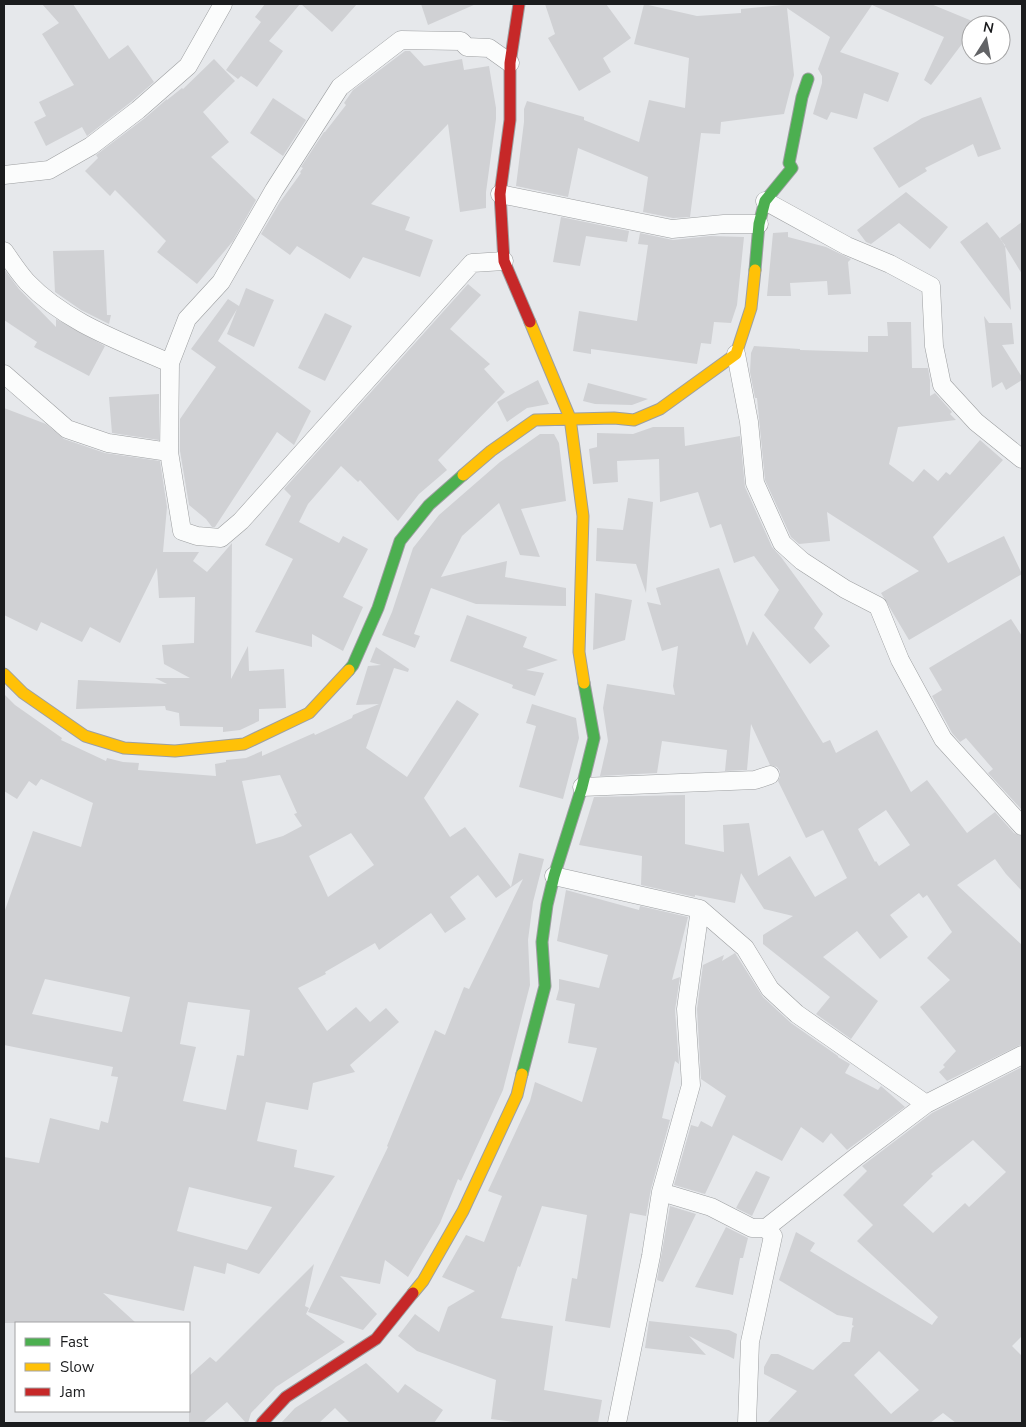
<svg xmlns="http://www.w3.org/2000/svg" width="1026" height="1427" font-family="'Nunito Sans',sans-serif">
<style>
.building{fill:#d0d1d4;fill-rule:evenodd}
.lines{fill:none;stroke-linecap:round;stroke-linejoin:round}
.street-casing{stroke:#9d9fa1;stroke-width:19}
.fast-casing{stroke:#9d9fa1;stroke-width:13}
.slow-casing{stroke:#9d9fa1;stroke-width:13}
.jam-casing{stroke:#9d9fa1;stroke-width:13}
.street{stroke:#fbfcfc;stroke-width:18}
.fast{stroke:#4caf50;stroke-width:11}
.slow{stroke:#ffc107;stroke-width:11}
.jam{stroke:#c62828;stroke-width:11}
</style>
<rect width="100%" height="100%" fill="#e6e8eb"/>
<!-- building -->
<path class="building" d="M42 4H73L109 59 128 45 154 82 131 102 87 136 82 127 46 146 34 122 46 116 39 102 74 85 42 34 59 23Z
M265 4H300L269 41 283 51 257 87 241 76 238 79 226 70 261 22 255 17Z
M301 4H357L332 32Z
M421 4H476L428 25Z
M545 4H606L631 38 603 58 611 72 579 91 548 38 555 34Z
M644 4 697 16 741 13V9L783 5 781 4H931L977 23 976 25H971V32L931 85 924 80 944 37 872 5 840 52 899 73 888 102 864 93 857 119 831 112 827 120 813 114 822 83V76L818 69 830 37 787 8 794 75 784 114 721 122 720 134 701 133 690 217 673 218 643 212 648 177 578 148 568 197 516 186 524 122V109L527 101 584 117V120L639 142 649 100 685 108 689 58 634 44Z
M405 51H410L424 66 462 59 464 70 489 66 496 108V119L486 192V208L460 212 448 124 371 204 410 217 405 230 433 240 420 277 363 257 350 279 297 246 290 255 261 234 280 202 301 173 300 172 303 168 301 167 324 132H325L346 105 344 103 353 90Z
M214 59 235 81 203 112 229 142 211 157 256 200 233 241 197 284 157 252 166 241 115 190 110 196 85 171 98 158 96 155 145 118 167 99V100L182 88 183 89Z
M981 97 1001 149 978 157 973 144 925 168 927 171 899 188 873 148 922 118Z
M273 98 306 120 283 156 250 133Z
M906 192 948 227 930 249 899 223 871 244 866 242 857 230Z
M561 217 629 231 627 242 586 236 580 266 553 262Z
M987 222 1005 245 1011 310 960 242Z
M1022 222V274L1000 238Z
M788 232V237L826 247 851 259 848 262 851 294 828 295 827 281 790 283 791 296H767L773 233Z
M640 233 673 240 710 236 744 237 737 305 731 323 714 322 711 344 701 343 697 364 591 349V354L573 351 579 311 637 321 648 245 638 244Z
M104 250 107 315H111L109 324 81 310 55 292 53 251Z
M4 269 19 289 56 327V319L105 346 89 376 34 347 37 342 4 320Z
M468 284 481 295 450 329 490 364 484 369 505 392 438 460 447 470 419 494 398 521 360 480 358 482 341 466 308 504 299 522 339 543 343 536 368 549 343 597 363 607 343 651 312 634V647L255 632 293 559 265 545 291 496 284 489Z
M246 288 274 300 254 347 227 334 237 309 218 341 311 411 294 445 277 432 215 527H212L206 519 189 505 180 451V419L216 367 191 349 228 299 239 306Z
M325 313 352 326 325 381 298 368Z
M984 316 989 323H1012L1014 344 1002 345 1022 377V380L1006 390 1002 382 992 388Z
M887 322H911L912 368H928L930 380V396L935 393 952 412 950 414 956 420 898 427 889 464 913 482 924 469 938 481 946 472 950 475 980 440 1003 460 933 537 948 563 1004 536 1022 574 909 640 881 593 919 571 827 512 830 541 799 544 791 537 765 480 757 398H755L750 372 751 353 754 346 800 349V350L868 352V336H888Z
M538 380 549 404 527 408 507 422 497 402Z
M588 383 648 399 632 405 595 404 583 401Z
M159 394V440L112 433 109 397Z
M4 408 46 424 64 439 105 453 160 461 167 507 163 552H199L193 561 207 572 232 543 231 679 248 646 249 671 284 669 286 708 259 709V721L240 730 223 732V727L180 726 179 713 166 710 165 706 76 709 78 680 167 684 155 678H190L164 664 162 645 194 643 195 597 159 598 157 568 120 643 90 627 82 642 41 622 37 631 4 615Z
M653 427H684L685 446 740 436 745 487 772 547 781 557 823 614 814 628 830 646 810 664 764 615 779 590 754 556 734 563 721 524 710 528 698 492 660 502 659 459 617 461 618 482 593 484 589 449 597 447V433L633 434Z
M540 434H554L559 443 566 501 521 509 540 557 520 555 499 503 462 536 441 577 507 561 505 577 566 588V606L476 604 431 588 414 634 420 636 415 648 382 635 392 612 413 548 439 515 500 462Z
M628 498 653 502 646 593 636 564 596 561 597 528 623 530Z
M719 568 747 646 753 631 823 743 830 740 836 753 877 730 911 792 927 780 967 833 995 812 1014 833 1022 836V891L1006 874 995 859 957 885 1022 945V1044L947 1081 939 1072 945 1067 943 1065 956 1051 920 1007 950 980 927 958 952 932 927 895 923 898 919 893 890 915 908 937 880 959 857 931 823 957 878 1001 851 1039 816 1014 830 997 763 944V935L793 916 764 909 741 873 735 903 695 895V897L641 885 642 856 579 845 594 797 685 795V844L724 852 723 825 749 823 758 876 790 856 815 897 847 878 823 830 806 838 778 781 780 777V771L777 767 770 765 751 724 747 770 725 771 727 750 662 741 657 773 600 776 608 741 603 708 607 684 675 695 673 686 678 646 662 651 647 602 661 605 656 588ZM886 810 910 845 879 866 876 861 875 862 858 829Z
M595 593 632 600 625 640 593 650Z
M467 615 527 637 523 647 558 660 526 670 544 673 535 696 512 688 513 685 450 661Z
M1011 619 1022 636V810L988 773 993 769 966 738 960 742 952 733 932 696 942 690 929 668Z
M376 647 409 669 408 672 394 668 366 748 407 777 457 700 479 714 424 798 450 837 465 827 511 887 519 853 544 859 533 902 528 940 530 985 503 1090 461 1181 458 1179 440 1223 408 1277 385 1260 380 1284 340 1276 377 1314 363 1330 308 1312 388 1147 387 1146 435 1030 445 1035 464 987 469 989 523 879 496 898 478 875 450 897 466 919 445 933 431 913 379 950 375 943 325 972 326 974 298 988 327 1031 356 1007 370 1022 386 1008 399 1022 350 1065 355 1072 313 1083 308 1110 266 1102 257 1141 297 1150 294 1167 335 1176 259 1274 227 1263 225 1274 194 1266 184 1311 103 1293 136 1323H4V1157L39 1163 50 1118 99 1130 101 1121 108 1123 118 1077 111 1076 113 1067 4 1045V913L33 831 81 847 93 803 41 779 36 786 29 781 17 799 4 791V694L15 705 62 738 61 740 106 761 107 758 123 762 139 763 138 770 216 776 215 764 226 762V760L246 758 262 751V756L314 733 315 735 352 718 353 715 379 704 356 705 368 666 381 665 370 662ZM280 775 297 813 294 814 302 826 283 836 256 844 242 781ZM351 833 374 865 328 897 309 856ZM45 979 130 997 122 1032 32 1014ZM188 1002 250 1010 244 1056 237 1055 226 1110 183 1101 196 1047 180 1044ZM189 1187 272 1207 247 1250 177 1231Z
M532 704 576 718 579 738 563 799 519 787 536 726 526 723Z
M566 890 639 910 640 906 688 917 672 980 680 977 675 1010 679 1064 675 1061 662 1118 670 1120 651 1189 646 1216 630 1213 610 1328 565 1321 572 1278 577 1279 587 1215 542 1206 520 1267 518 1266 501 1318 553 1326 544 1390 602 1400 598 1423H522L491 1419 496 1380 417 1351 398 1336 415 1314 439 1332 448 1307 475 1291 442 1277 466 1235 484 1242 502 1196 488 1191 530 1101 535 1082 582 1102 597 1048 568 1043 575 1004 556 1000 559 989V979L599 988 608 955 557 941Z
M735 953 763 997 791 1023 838 1056V1057L850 1064 845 1073 878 1090 881 1086 905 1107 847 1150 831 1133 823 1143 801 1127 782 1161 733 1135 705 1194 674 1185 691 1125 698 1127 701 1121 712 1127 726 1096 701 1079 697 1009 703 965 724 955 722 961Z
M1022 1067V1336L1012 1346 1022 1356V1423H956L943 1413 930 1423H767L797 1391 764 1374V1367L771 1354H778L813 1370 843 1342H850L852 1328 854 1326 852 1325 853 1318 837 1315 779 1280 796 1232 815 1243 810 1251 932 1325 938 1317 857 1241 873 1225 843 1195 867 1171 862 1166 932 1113ZM973 1140 1006 1172 969 1207 965 1203 933 1233 903 1205 933 1176 931 1174ZM879 1351 919 1390 891 1414 854 1375Z
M756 1171 770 1177 752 1216 736 1208Z
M670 1206 696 1214 663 1282 657 1280Z
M726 1227 748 1238 743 1258H740L733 1295 695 1287Z
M314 1264 305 1306 309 1308 306 1314 345 1342 276 1387 251 1413 248 1423H246L227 1402 203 1423H189V1376L210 1357 216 1362Z
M649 1321 729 1330 737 1334 734 1359 689 1336 706 1355 645 1348Z
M366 1363 398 1393 405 1384 443 1410 434 1423H350L335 1408 319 1423H281L295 1408Z"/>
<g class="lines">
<defs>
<path id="street" d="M4 175 49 170 91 146 138 110 188 66 223 4
M500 194 672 229 724 224H759
M765 201 847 246 890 264 931 286 934 346 942 385 976 422 1022 459
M4 251C11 261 18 272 27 282 65 322 120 341 170 363
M504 261 472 263 241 521 221 538 197 536 182 531 169 452 170 363 187 319 221 282 274 190 340 87 401 40 461 41 467 47 489 48 510 63
M736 354 749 422 755 483 782 543 802 561 845 589 878 606 900 660 943 739 1022 826
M4 374 67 429 108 443 169 452
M582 787 755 780 770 775
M554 876 700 909 745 948 770 989 797 1014 926 1104
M661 1192 711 1207 752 1228H766L773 1236 750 1342 747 1423
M766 1228 856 1157 926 1104 1022 1055
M617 1423 651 1256 661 1192 691 1085 686 1009 700 909"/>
<path id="fast" d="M755 270 759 224 765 201 792 168 789 163 802 97 808 79
M349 670 353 665 378 608 400 541 429 505 463 475
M522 1074 545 986 542 942 547 905 554 876 582 787 594 738 584 683"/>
<path id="slow" d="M530 322 570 418 583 516 579 652 584 683
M463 475 491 451 535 420 614 418 634 420 660 409 736 354 751 308 755 270
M4 674 23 693 85 736 124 748 175 751 244 744 309 713 349 670
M413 1293 423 1281 463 1211 517 1095 522 1074"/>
<path id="jam" d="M519 4 510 63V120L500 194 504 261 530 322
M262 1423 286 1397 376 1339 413 1293"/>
</defs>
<!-- street casing -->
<use href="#street" class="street-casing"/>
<!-- fast casing -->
<use href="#fast" class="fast-casing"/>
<!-- slow casing -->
<use href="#slow" class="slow-casing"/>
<!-- jam casing -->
<use href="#jam" class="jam-casing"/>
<!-- street -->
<use href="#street" class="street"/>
<!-- fast -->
<use href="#fast" class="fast"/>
<!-- slow -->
<use href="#slow" class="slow"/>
<!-- jam -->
<use href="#jam" class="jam"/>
</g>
<!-- border -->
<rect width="1026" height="1427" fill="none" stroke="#1b1c1e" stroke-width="10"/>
<!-- legend -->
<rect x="15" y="1322" width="175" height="90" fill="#ffffff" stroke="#a4a4a5"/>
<rect x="25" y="1338" width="25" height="8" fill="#4caf50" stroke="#a4a4a5"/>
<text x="60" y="1347" font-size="15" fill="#1b1c1e">Fast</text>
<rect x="25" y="1363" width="25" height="8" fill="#ffc107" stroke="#a4a4a5"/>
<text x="60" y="1372" font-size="15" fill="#1b1c1e">Slow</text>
<rect x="25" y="1388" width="25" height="8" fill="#c62828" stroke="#a4a4a5"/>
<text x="60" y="1397" font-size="15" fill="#1b1c1e">Jam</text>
<!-- north arrow -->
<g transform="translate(986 40) rotate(11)"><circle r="24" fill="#ffffff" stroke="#a4a4a5"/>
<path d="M0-4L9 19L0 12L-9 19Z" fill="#626366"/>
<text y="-8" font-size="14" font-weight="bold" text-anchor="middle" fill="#1b1c1e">N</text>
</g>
</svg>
